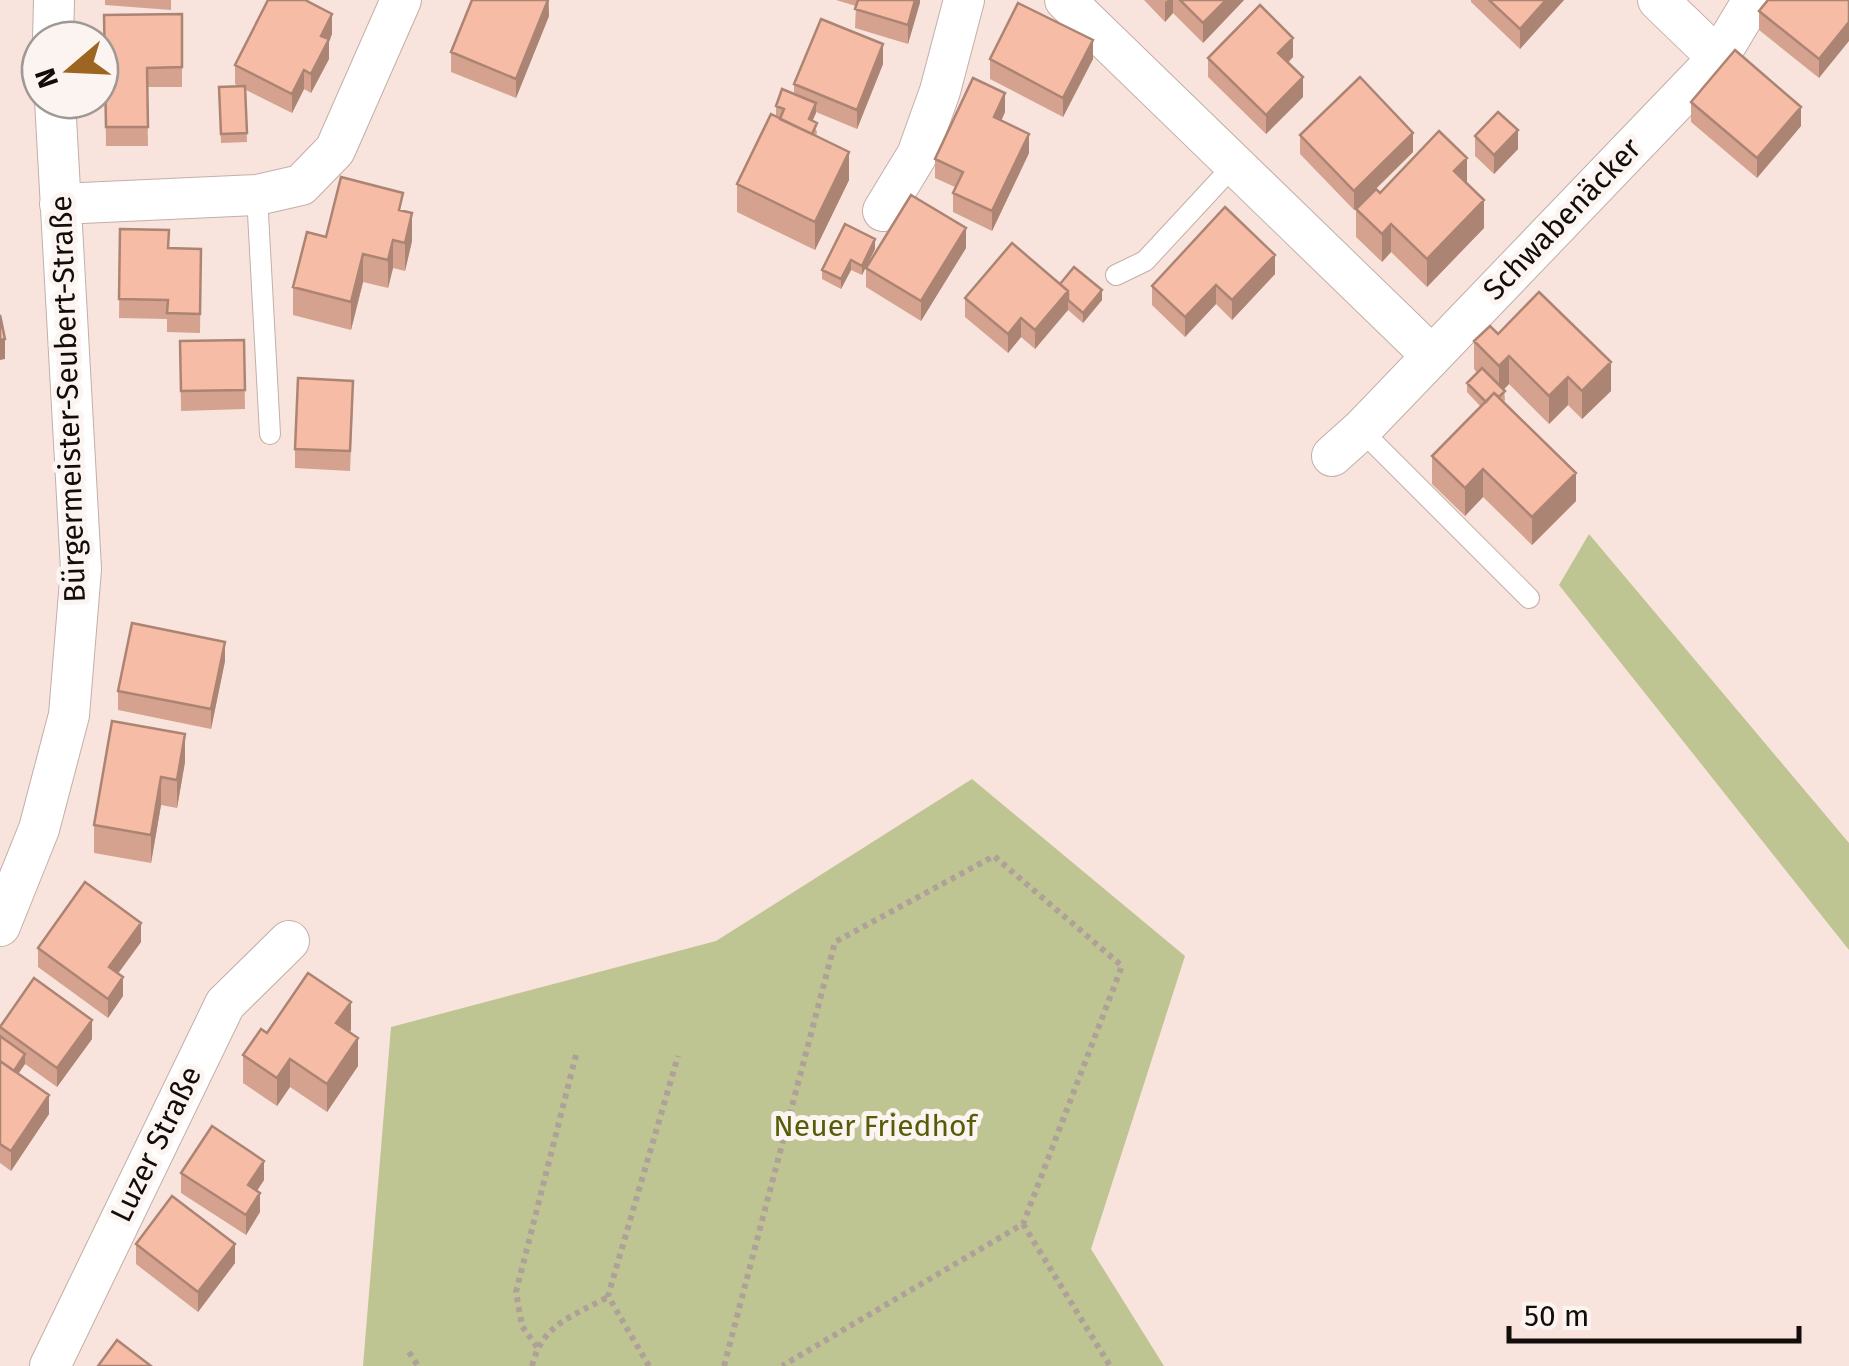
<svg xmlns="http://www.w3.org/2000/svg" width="1849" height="1366" font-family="'Fira Sans',sans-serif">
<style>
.green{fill:#bec592}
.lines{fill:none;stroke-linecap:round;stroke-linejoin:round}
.lane-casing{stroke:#c2afa7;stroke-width:22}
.street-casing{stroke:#c2afa7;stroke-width:42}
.path{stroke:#b0a09a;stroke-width:6;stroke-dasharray:5 5;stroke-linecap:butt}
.lane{stroke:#fff;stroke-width:20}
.street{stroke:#fff;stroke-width:40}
.wall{fill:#d4a28e}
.shaded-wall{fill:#ac8474}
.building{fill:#f6bca5;stroke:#ac8474;stroke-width:2.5}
.labels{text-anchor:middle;stroke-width:10;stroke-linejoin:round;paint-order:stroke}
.street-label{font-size:30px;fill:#130d0a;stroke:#fcf4f1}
.park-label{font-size:30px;fill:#565c09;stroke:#fcf4f1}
</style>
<rect width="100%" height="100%" fill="#f8e4dc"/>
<!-- green -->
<path class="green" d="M1589 534 1849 843V950L1559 585Z
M972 779 1185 956 1091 1249 1164 1366H363L391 1027 716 941Z"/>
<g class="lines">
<defs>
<path id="lane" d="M257 195 270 434
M1116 275 1145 261 1234 165
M1361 430 1529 598"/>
<path id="street" d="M1065 0 1431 355
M1658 0 1718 58
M53 40 54 0
M60 204 257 195 301 185 335 150 401 0
M883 211 917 155 940 91 964 0
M1332 456 1361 430 1718 58 1753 0
M0 926 39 829 69 715 81 569 55 100
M50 1366 225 1004 289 941"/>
</defs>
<!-- lane casing -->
<use href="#lane" class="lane-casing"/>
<!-- street casing -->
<use href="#street" class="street-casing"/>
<!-- path -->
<path class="path" d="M1023 1224 1110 1366
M537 1347 522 1326 516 1292 576 1055
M409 1352 418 1366
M532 1366C542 1324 573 1316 608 1297
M649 1366 608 1296 678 1056
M724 1366 835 942 994 856 1122 966 1023 1224 782 1366"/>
<!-- lane -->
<use href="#lane" class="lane"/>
<!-- street -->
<use href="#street" class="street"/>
</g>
<!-- wall -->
<path class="wall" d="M105 0H171V10L105 5Z
M549 0V16L516 98 451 72V52Z
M836 0H920L908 44 855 28 856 6Z
M1144 0H1244L1203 43 1173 13 1165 22Z
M1471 0H1564L1520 49 1471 2Z
M1849 0 1819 78 1759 30V11Z
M182 14V87H147L148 146H106L104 15Z
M332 34 329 41V59L311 93 304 89 292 113 246 90 247 142 221 143 219 87H240L235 84V65Z
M1293 57 1288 63 1303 97 1266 134 1208 77V58Z
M990 59H1093L1063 117 990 79Z
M883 64 857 129 816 112 812 121 817 132 816 136 849 180 815 250 737 212V184L780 119 776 116V106L794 94V84Z
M1691 102 1801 126 1757 178 1691 122Z
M1005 112 1001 121 1029 153 992 231 953 212V193L955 187 935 178V159Z
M1300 135 1413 152 1376 189 1380 193 1467 183 1484 228 1427 287 1391 252 1382 262 1356 237V209L1372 192 1354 210 1300 154Z
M1475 136 1518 149 1494 174 1475 156Z
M403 211 412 241 405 271 393 268 388 288 363 282 351 330 293 315V287L326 237Z
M120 229 169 248 201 249 200 333 167 332V319L119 318Z
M966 248 921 321 866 287V268Z
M875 249 862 275 851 270 841 289 822 279V270Z
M1275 274 1232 320 1216 304 1185 337 1152 305V286Z
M1060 284 1102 300 1083 323 1068 310 1035 349 1021 337 1008 353 965 317V298Z
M1498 334 1611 391 1582 419 1568 405 1549 424 1509 384 1504 389 1505 400 1504 402 1576 501 1532 545 1483 497 1465 516 1432 484V456L1481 407 1467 392V383L1477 373 1474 369V341Z
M244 340 245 409 181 411 180 341Z
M353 400 350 471 295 468V449Z
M225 661 211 729 118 710V691Z
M112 721 185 762 177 808 161 805 151 863 94 853V825Z
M141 942 118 973 123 996 108 1018 38 967V948Z
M0 1026 92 1039 57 1087 25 1064 18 1074 49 1114 11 1171 0 1163Z
M351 1030 350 1032 358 1066 327 1112 290 1087 277 1106 243 1083V1055L267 1033Z
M181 1173 264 1180 257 1191 260 1212 246 1235 181 1193Z
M136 1244 235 1263 198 1312 136 1264Z"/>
<!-- shaded-wall -->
<path class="shaded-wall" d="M548 0 549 16 516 98V79Z
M915 0H920V3L908 44V25Z
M1168 0H1173V13L1165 22V2Z
M1226 0H1244L1203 43V23Z
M1546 0H1564L1520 49V29Z
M332 14V34L329 41V59L311 93V74L321 36Z
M1849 22V41L1819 78V59Z
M1293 38V57L1278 72V53Z
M1093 40V59L1063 117V98Z
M883 44V64L857 129V110Z
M304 70V89L292 113V94Z
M1303 77V97L1266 134V115Z
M1005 93V112L994 137V117Z
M816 103V113L809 129V119Z
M1801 107V126L1757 178V158Z
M1518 130V149L1494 174V155Z
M1413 133V152L1354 210V191Z
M1029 134V153L992 231V211Z
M849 152V180L815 250V222Z
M1467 158V186L1454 171Z
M1484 200V228L1427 287V259Z
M412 213V241L405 271V243Z
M1391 224V252L1382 262V234Z
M966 228V248L921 321V301Z
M875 239V249L862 275V266Z
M393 240V268L388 288V260Z
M363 254V282L351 330V302Z
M1275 255V274L1232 320V300Z
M851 260V270L841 289V279Z
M1216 285V304L1185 337V317Z
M1102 290V300L1083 323V313Z
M1068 291V310L1035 349V330Z
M1021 318V337L1008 353V334Z
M5 339V359L0 360V340Z
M1509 356V384L1499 394V366Z
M1611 362V391L1582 419V391Z
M1568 377V405L1549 424V396Z
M1483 469V497L1465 516V488Z
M1576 473V501L1532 545V517Z
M225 642V661L211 729V709Z
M185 734V762L177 808V780Z
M161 777V805L151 863V835Z
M141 923V942L109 986V967Z
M123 977V996L108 1018V999Z
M351 1002V1030L336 1051V1023Z
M92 1020V1039L57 1087V1068Z
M358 1038V1066L327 1112V1084Z
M25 1054V1064L14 1080V1071Z
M290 1059V1087L277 1106V1078Z
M49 1095V1114L11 1171V1151Z
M264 1161V1180L248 1204V1185Z
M260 1193V1212L246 1235V1215Z
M235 1244V1263L198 1312V1292Z"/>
<!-- building -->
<path class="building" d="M268 0H305L332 14 321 36 329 39 311 74 304 70 292 94 235 65Z
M472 0H548L516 79 451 52Z
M858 0H915L908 25 855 9Z
M1180 0H1226L1203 23Z
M1489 0H1546L1520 29Z
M1768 0H1849V22L1819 59 1759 11Z
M1018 3 1093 40 1063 98 990 59Z
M1260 5 1293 38 1278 53 1303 77 1266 115 1208 58Z
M182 14V67L147 68 148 127H106L104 15Z
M821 19 883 44 857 110 794 84Z
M1735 50 1801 107 1757 158 1691 102Z
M1360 77 1413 133 1354 191 1300 135Z
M973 78 1005 93 994 117 1029 134 992 211 953 193 963 172 935 159Z
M245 86 247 133 221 134 219 87Z
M782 89 816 103 809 119 817 123 812 134 780 119 784 109 776 106Z
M1498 112 1518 130 1494 155 1475 136Z
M771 114 849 152 815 222 737 184Z
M1439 131 1467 158 1454 171 1484 200 1427 259 1391 224 1382 234 1356 209 1376 189 1380 193Z
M341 177 403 193 399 210 412 213 405 243 393 240 388 260 363 254 351 302 293 287 307 232 326 237Z
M911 195 966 228 921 301 866 268Z
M1225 207 1275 255 1232 300 1216 285 1185 317 1152 286Z
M845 224 875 239 862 266 851 260 841 279 822 270Z
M120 229 169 230 168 248 201 249 200 314 167 313 168 300 119 299Z
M1012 243 1068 291 1035 330 1021 318 1008 334 965 298Z
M1074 267 1102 290 1083 313 1068 300V291L1060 284Z
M1539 292 1611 362 1582 391 1568 377 1549 396 1509 356 1499 366 1474 341 1490 326 1498 334Z
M0 315 5 339 0 340Z
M244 340 245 390 181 391 180 341Z
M1482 368 1505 391 1499 397 1494 393 1486 402 1467 383Z
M298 378 353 381 350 451 295 449Z
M1494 393 1576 473 1532 517 1483 469 1465 488 1432 456Z
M132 623 225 642 211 709 118 691Z
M112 721 185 734 177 780 161 777 151 835 94 825Z
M85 882 141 923 109 967 123 977 108 999 38 948Z
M308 973 351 1002 336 1023 358 1038 327 1084 290 1059 277 1078 243 1055 261 1029 267 1033Z
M34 978 92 1020 57 1068 0 1027Z
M0 1036 25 1054 14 1071 0 1061Z
M0 1061 49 1095 11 1151 0 1144Z
M212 1126 264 1161 248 1185 260 1193 246 1215 181 1173Z
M172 1196 235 1244 198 1292 136 1244Z
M117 1340 151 1366H98Z"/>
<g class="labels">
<!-- street labels -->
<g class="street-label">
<text transform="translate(1562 219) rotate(-46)" y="10">Schwabenäcker</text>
<text transform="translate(68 399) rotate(-92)" y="10">Bürgermeister-Seubert-Straße</text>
<text transform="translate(156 1144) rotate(-64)" y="10">Luzer Straße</text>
</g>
<!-- park labels -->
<g class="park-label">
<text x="875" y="1136">Neuer Friedhof</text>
</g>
</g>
<!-- north arrow -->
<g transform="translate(70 70) rotate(251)"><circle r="48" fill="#fcf4f1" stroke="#9f9895" stroke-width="2.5"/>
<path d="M0-8L18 38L0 25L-18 38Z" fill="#9d6522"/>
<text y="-15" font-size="28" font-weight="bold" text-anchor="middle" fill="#130d0a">N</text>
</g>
<!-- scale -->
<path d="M1509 1326v15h290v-15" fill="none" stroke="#130d0a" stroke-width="5"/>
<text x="1524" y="1326" font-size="30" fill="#130d0a" stroke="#fcf4f1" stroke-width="8" paint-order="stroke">50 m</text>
</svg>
